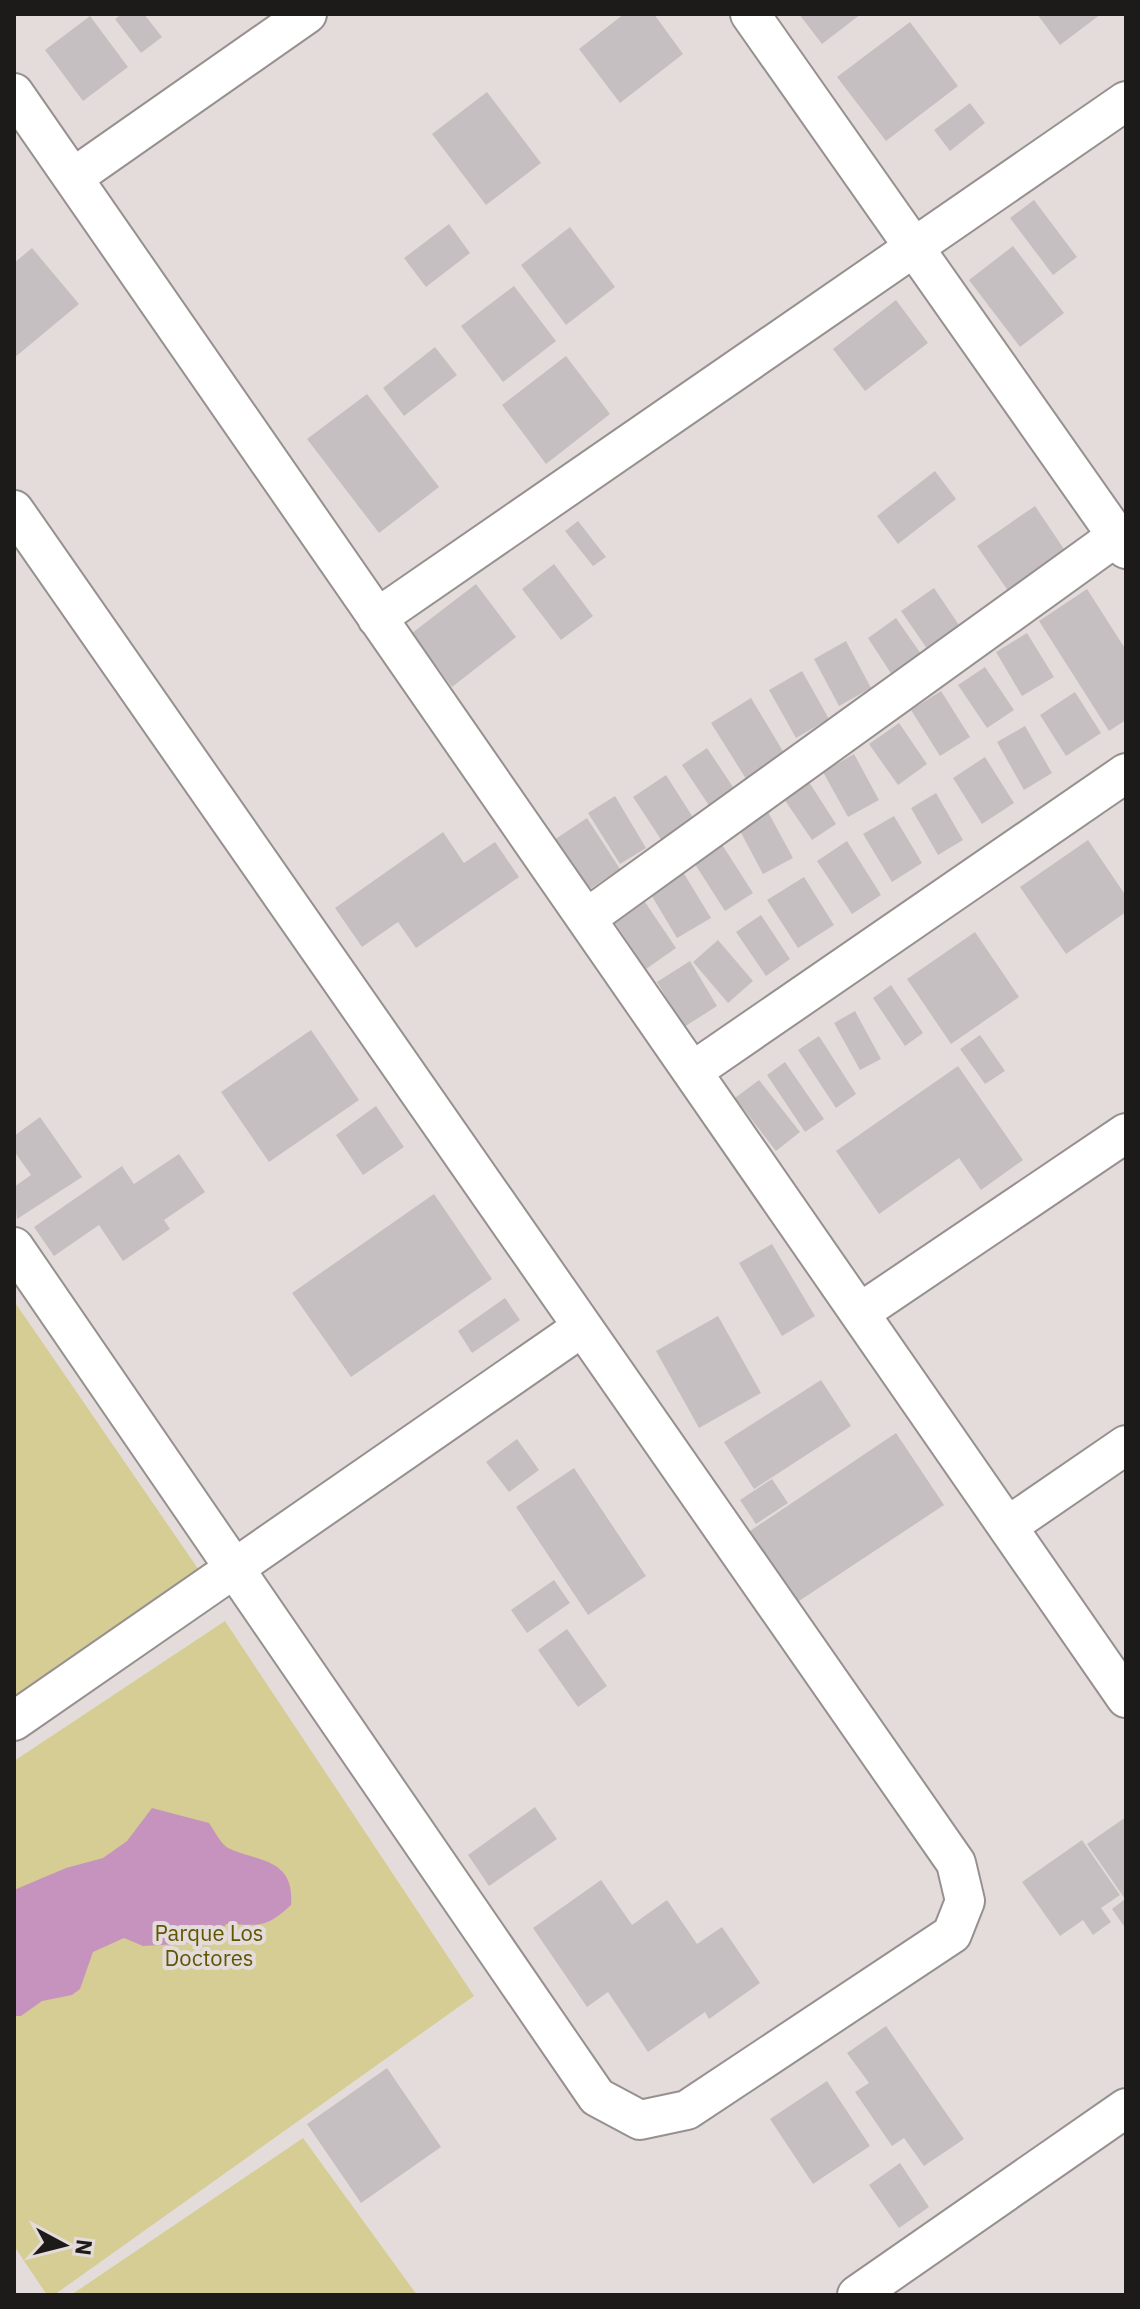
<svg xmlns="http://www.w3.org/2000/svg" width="1140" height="2309" font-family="'IBM Plex Sans',sans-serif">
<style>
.green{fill:#d6cd95}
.water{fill:#c693be}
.building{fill:#c6bfc1}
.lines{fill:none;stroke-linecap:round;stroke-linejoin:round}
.street-casing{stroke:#96908e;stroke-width:42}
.street{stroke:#fff;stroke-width:38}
.labels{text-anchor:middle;stroke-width:8;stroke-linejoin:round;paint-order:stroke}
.park-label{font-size:22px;fill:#605503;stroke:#e4dcda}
</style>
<rect width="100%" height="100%" fill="#e4dcda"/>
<!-- green -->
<path class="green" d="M14 1301 203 1576 14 1702Z
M225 1621 474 1996 54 2295H47L14 2246V1761Z
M303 2138 417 2295H71Z"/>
<!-- water -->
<path class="water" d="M152 1808 209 1823C214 1830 221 1844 228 1848 258 1862 295 1858 291 1905 265 1929 260 1925 226 1924L214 1942 143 1946 124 1938 93 1952 80 1989 72 1995 42 2001 21 2016H14V1890L66 1868 103 1858 127 1841Z"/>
<!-- building -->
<path class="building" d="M122 14H144L162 37 141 53 115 19Z
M624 14H654L683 54 620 103 579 49Z
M799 14H861L822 44Z
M1037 14H1101L1060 45Z
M90 16 128 67 83 101 45 50Z
M910 22 958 86 886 141 837 77Z
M487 92 541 163 486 205 432 134Z
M970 103 985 123 950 151 934 130Z
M1034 200 1077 257 1053 275 1010 218Z
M449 224 470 253 426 287 404 258Z
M570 227 615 287 566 325 521 265Z
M1013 246 1064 313 1020 347 969 280Z
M32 248 79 304 14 358V263Z
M514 286 556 341 503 382 461 326Z
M896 300 928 343 865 391 833 349Z
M435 347 457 375 404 416 383 388Z
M566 356 610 414 546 464 502 405Z
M367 394 439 487 379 533 307 439Z
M935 471 956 499 898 544 877 516Z
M1035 506 1070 558 1013 598 977 546Z
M578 521 606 557 593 566 565 531Z
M554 564 593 616 561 640 522 589Z
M476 584 516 637 452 687 412 633Z
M934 588 961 628 928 650 901 611Z
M1087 589 1126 650V720L1109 731 1039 621Z
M896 618 921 654 892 675 868 638Z
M1027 633 1054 677 1022 696 996 652Z
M846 641 871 688 839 706 814 659Z
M985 667 1014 710 987 728 958 685Z
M802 671 829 719 796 738 769 690Z
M941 691 970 737 940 756 911 710Z
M1075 692 1101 733 1066 756 1040 715Z
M751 698 787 758 748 782 711 723Z
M899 723 927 764 898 785 869 744Z
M1025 726 1052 773 1024 790 997 742Z
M707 748 735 790 710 807 682 765Z
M854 754 879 800 848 817 823 772Z
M985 757 1014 803 982 824 953 778Z
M666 775 694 819 662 841 633 797Z
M807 779 836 824 812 840 782 796Z
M936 793 963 840 938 855 911 808Z
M615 796 646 848 620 864 588 813Z
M768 812 793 858 763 874 739 829Z
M894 816 922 863 892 882 863 834Z
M587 818 620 869 587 891 554 840Z
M443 832 464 863 495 842 519 877 416 948 398 922 362 947 335 908Z
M1088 840 1126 896V912L1066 954 1020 887Z
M847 841 881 895 852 914 817 861Z
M721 843 753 893 725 911 693 861Z
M683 872 711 918 677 938 650 893Z
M804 877 834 925 798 948 767 900Z
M645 902 676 948 646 969 615 923Z
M761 915 790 959 766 976 736 932Z
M975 932 1019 997 951 1044 907 979Z
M718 940 753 981 728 1003 693 962Z
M690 961 717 1006 684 1027 657 982Z
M891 985 923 1033 905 1046 873 998Z
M855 1011 881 1059 860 1070 834 1023Z
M311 1030 359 1100 269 1162 221 1092Z
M980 1035 1005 1071 985 1084 960 1049Z
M819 1036 856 1094 836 1108 798 1050Z
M785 1062 824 1119 805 1132 767 1075Z
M958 1066 1023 1160 981 1190 959 1158 879 1214 836 1151Z
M759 1080 800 1132 776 1151 735 1098Z
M376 1106 404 1147 363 1175 336 1135Z
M40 1117 82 1177 17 1219 14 1187 31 1175 14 1151V1136Z
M179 1154 205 1192 164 1220 170 1229 123 1261 99 1225 54 1256 34 1227 122 1166 134 1184Z
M434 1194 492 1279 351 1377 292 1293Z
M772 1244 815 1316 782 1336 739 1263Z
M505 1298 520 1320 472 1353 458 1331Z
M718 1316 761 1393 699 1428 656 1351Z
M821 1380 851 1426 754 1489 724 1442Z
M896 1433 944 1505 796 1603 750 1531Z
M517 1439 539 1470 509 1492 486 1462Z
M574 1468 646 1576 588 1615 516 1507Z
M772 1479 788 1503 756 1524 740 1500Z
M554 1580 570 1603 527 1633 511 1610Z
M567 1629 607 1686 578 1707 538 1650Z
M535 1807 557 1839 489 1886 468 1855Z
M1126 1817V1929L1112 1909 1125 1899 1087 1844Z
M1082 1840 1120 1895 1101 1908 1111 1922 1093 1935 1083 1920 1060 1936 1022 1882Z
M601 1880 632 1925 667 1900 697 1944 722 1927 760 1983 709 2019 705 2012 648 2052 608 1992 587 2007 533 1928Z
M886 2026 964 2139 924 2166 904 2138 892 2146 855 2092 869 2083 847 2053Z
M387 2068 441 2147 361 2203 307 2124Z
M827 2081 870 2146 813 2184 770 2119Z
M900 2163 929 2207 899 2228 869 2185Z"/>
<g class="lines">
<defs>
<path id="street" d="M750 14 1126 549
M14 93 1126 1698
M74 177 307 14
M14 510 956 1863 965 1901 952 1934 687 2110 640 2120 597 2097 14 1247
M377 618 1126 101
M587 918 1117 536
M693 1071 1126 773
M861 1312 1126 1133
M1008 1526 1126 1445
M14 1721 581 1328
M857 2295 1126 2108"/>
</defs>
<!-- street casing -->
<use href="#street" class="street-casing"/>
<!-- street -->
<use href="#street" class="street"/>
</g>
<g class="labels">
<!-- park labels -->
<g class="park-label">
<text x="209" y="1941">Parque Los<tspan x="209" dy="25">Doctores</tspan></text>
</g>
</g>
<!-- border -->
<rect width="1140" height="2309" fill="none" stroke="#1d1a1a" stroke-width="32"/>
<!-- north arrow -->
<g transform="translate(64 2245) rotate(97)" stroke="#e4dcda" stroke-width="6" paint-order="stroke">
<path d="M0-6L14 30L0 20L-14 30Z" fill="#1d1a1a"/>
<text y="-12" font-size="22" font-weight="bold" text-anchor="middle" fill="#1d1a1a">N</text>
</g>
</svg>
